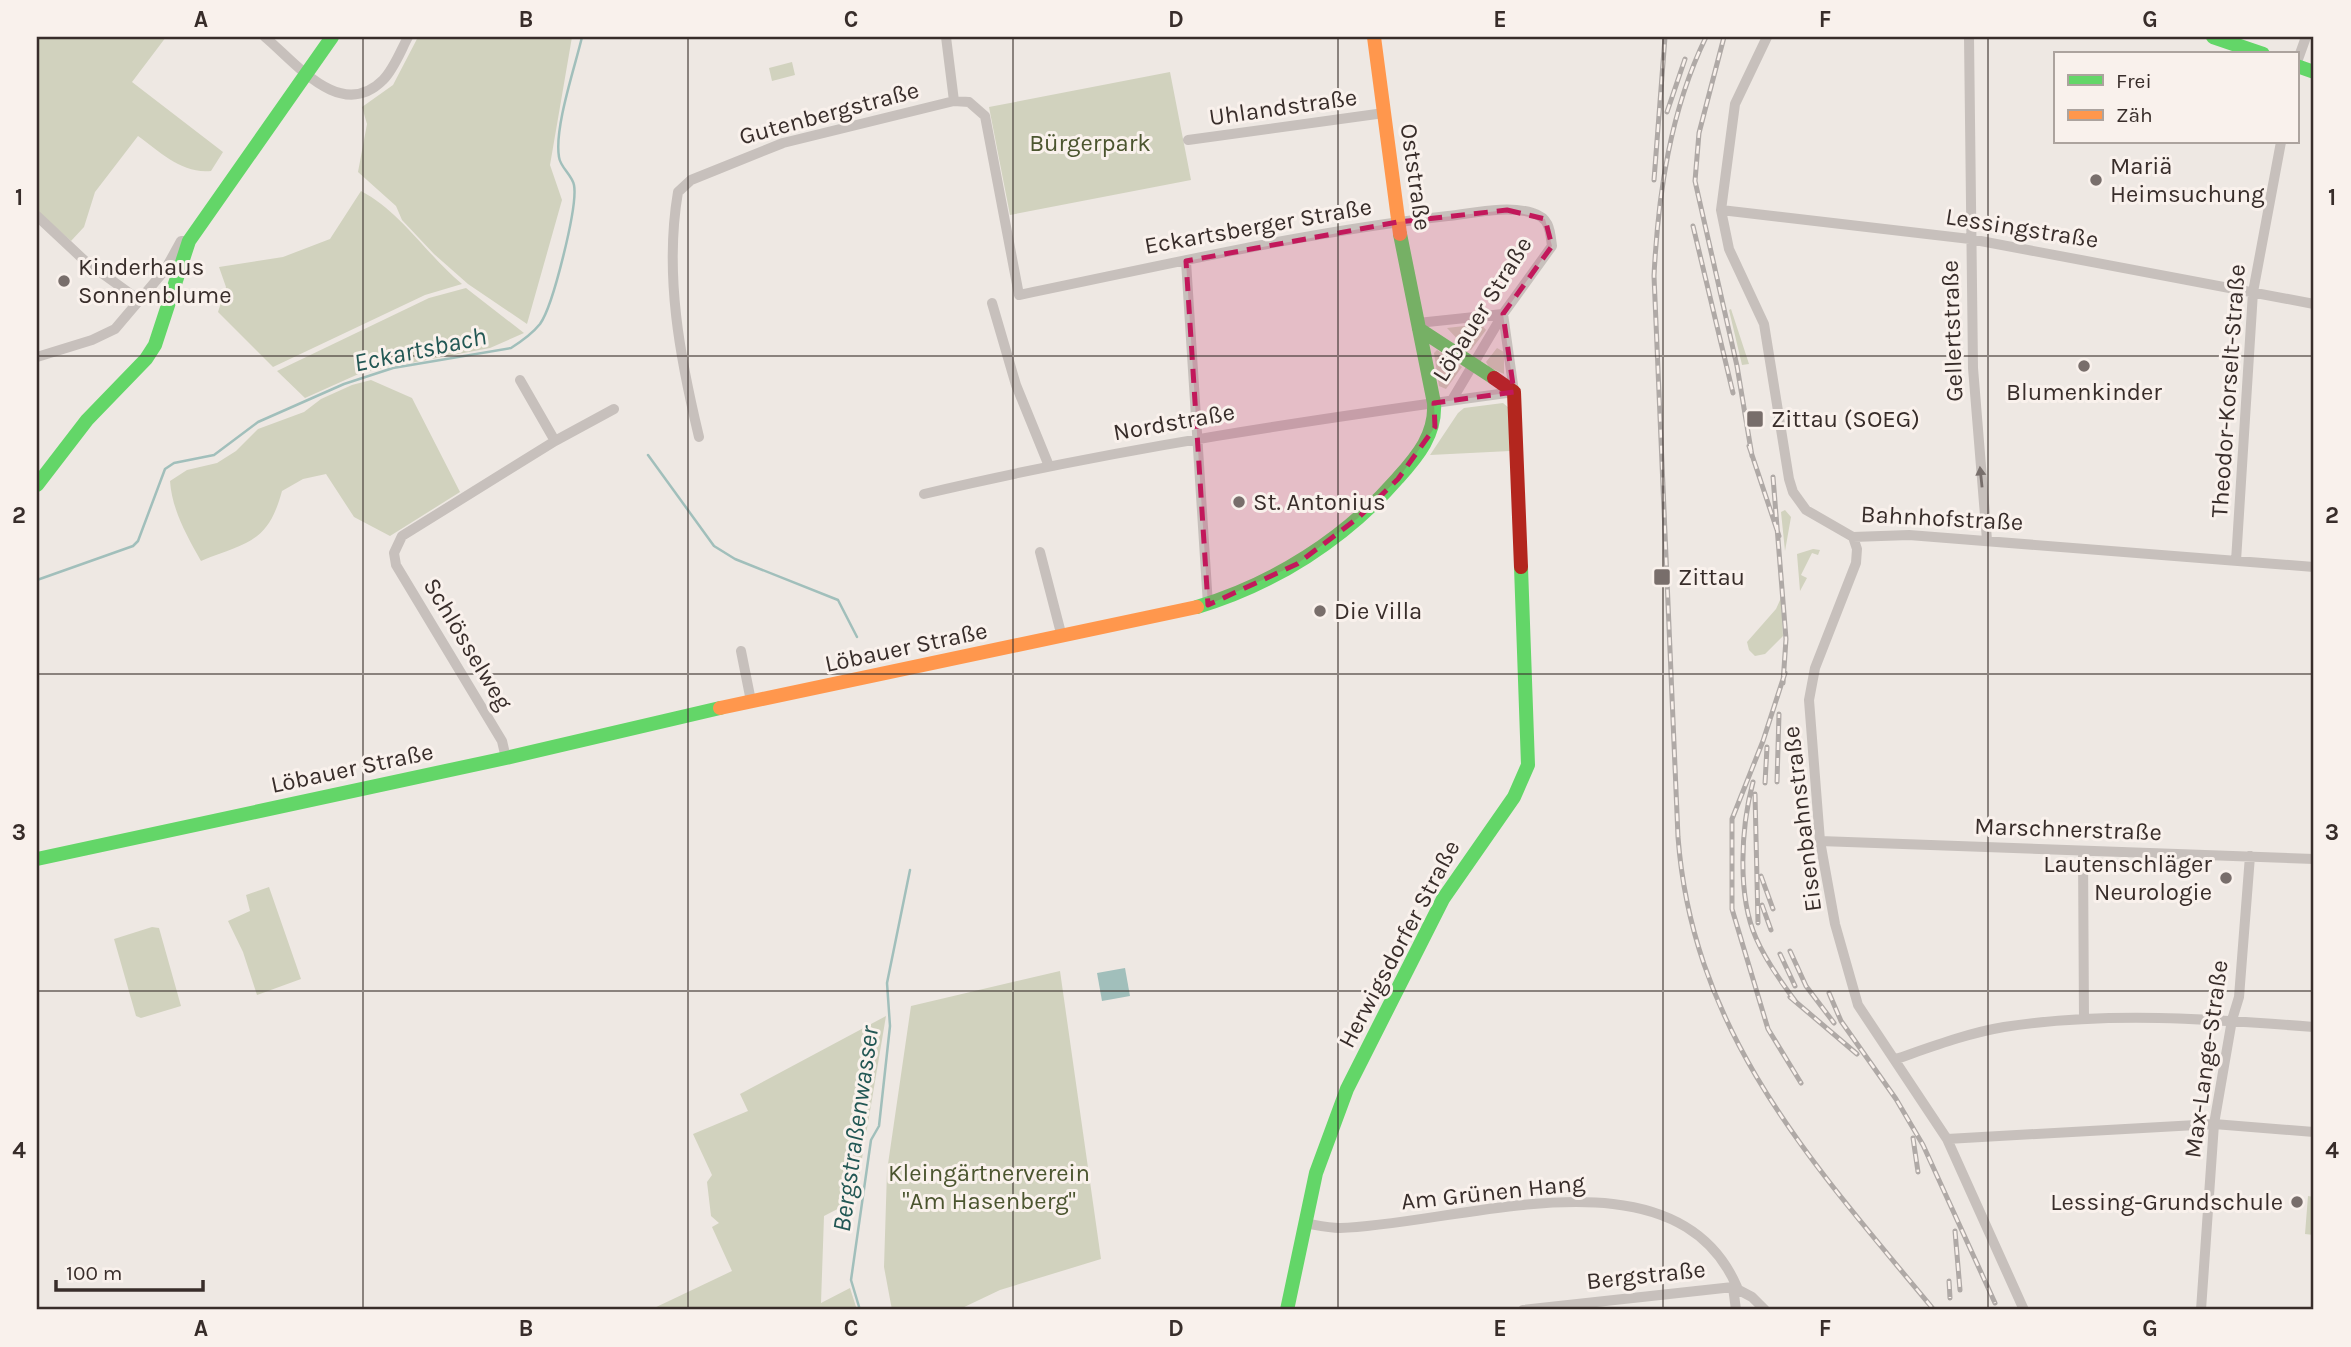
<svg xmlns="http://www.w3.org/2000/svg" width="2351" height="1347" font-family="Karla,sans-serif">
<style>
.green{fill:#d1d2be}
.water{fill:#a1bfbb}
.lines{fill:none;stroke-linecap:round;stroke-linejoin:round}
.stream{stroke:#a1bfbb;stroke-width:2.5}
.street{stroke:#c7c0bc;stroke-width:10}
.fast{stroke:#63d668;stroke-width:14}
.slow{stroke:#ff974d;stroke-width:14}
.jam{stroke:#b3261e;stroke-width:14}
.rail-casing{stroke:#afa9a6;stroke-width:5}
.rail{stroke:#f9f1ec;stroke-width:2.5;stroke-dasharray:8;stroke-linecap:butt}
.oneway{fill:#786f6c}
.marked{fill:#c2185b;fill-opacity:0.2;stroke:#c2185b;stroke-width:5;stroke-dasharray:14 9;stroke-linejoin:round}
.grid{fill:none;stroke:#382d2a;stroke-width:2;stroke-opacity:0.55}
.poi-dot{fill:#786e6b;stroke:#f9f1ec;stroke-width:2.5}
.labels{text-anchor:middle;stroke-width:6;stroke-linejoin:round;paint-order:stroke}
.street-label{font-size:24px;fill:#382d2a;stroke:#f9f1ec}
.park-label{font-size:24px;fill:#4b552f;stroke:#f9f1ec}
.poi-label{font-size:24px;fill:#382d2a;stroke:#f9f1ec;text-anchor:start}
.water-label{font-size:26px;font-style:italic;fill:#225754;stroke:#f9f1ec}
.neatline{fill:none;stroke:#382d2a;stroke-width:2.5}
.grid-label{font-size:23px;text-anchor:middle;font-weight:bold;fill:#382d2a}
</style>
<rect width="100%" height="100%" fill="#eee8e3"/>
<!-- green -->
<path class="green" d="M37 37H166L132 82 223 152 211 171C182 174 160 152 138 136L95 192 84 227 71 241 37 211Z
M418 37H572L550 165 562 200 527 324 468 284 434 254 402 220 396 206 358 172 367 124 362 107 393 85Z
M792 62 795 75 772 81 769 68Z
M1170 72 1191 180 1010 215 989 107Z
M361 191C401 212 427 255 462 284L425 295 273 367 218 312 226 287 219 267 283 257 330 239Z
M466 288 524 333 490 348 363 372 305 398 277 371 429 298Z
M1731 309 1749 364 1742 365 1729 310Z
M1481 324 1486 330 1471 350 1468 349 1470 345 1465 342 1463 345 1447 328Z
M1497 348 1504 352V374L1489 367 1486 362Z
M1437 350 1462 367 1446 389 1439 386 1434 353Z
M371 380 412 398 460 492 390 536 354 517 326 474 303 479 282 491C268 543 248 542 201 561 187 536 172 510 170 481L187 470 217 463 236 451 258 429 304 412 321 399 352 385Z
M1503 403 1509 408 1510 451 1430 455 1458 413 1464 408Z
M1785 510 1791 517 1785 551 1781 512Z
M1813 549 1820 550 1818 555 1812 553 1801 575 1807 578 1800 591 1797 554Z
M1781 598 1783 636 1765 654 1755 656 1749 650 1747 642 1776 609Z
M269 887 301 979 257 995 243 952 228 921 250 911 246 895Z
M152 927 159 928 181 1006 141 1018 136 1016 114 939Z
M1060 971 1101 1259 1000 1290 958 1310H892L884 1267 887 1171 911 1006Z
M886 1016 855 1200 824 1216 821 1303 850 1288 857 1310H650L732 1271 712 1227 719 1223 711 1216 707 1182 712 1175 693 1134 748 1111 740 1094Z
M2308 1196 2314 1197V1235L2305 1234Z"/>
<!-- water -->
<path class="water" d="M1125 968 1130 996 1102 1001 1097 973Z"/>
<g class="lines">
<!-- stream -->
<path class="stream" d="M648 455 714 546 735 559 838 600 857 637
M37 580 133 546 138 541 165 469 174 463 214 455 258 422 344 384 393 368 511 348C522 341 532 334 540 324 553 306 578 206 574 185 572 175 560 167 559 157 554 128 575 67 582 37
M860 1310 851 1280 871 1140 879 1126 890 1026 887 983 910 870"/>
<!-- street -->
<path class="street" d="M265 37C296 63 341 122 383 80 394 69 401 50 408 37
M946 37 954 101 969 102 985 116 1019 295C1161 266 1304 232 1448 216 1474 213 1508 205 1533 213 1550 218 1550 231 1552 246L1503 314 1452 400
M1767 37 1735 104 1721 210 1729 249 1764 324 1789 479 1793 492 1806 510 1853 537 1909 535 2314 567
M1969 37 1973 368 1987 540
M2297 62 2306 37
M1188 140 1384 113
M1721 210 1970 239 2314 304
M37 216 85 261 139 300
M1186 261 1208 605
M992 303 1016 385 1049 466
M37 357 92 340 115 329 165 270 181 241H189
M520 380 555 441
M699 437C680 358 664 274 678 192L691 180 783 143 954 101
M924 494C1118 448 1316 419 1514 392L1503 314 1418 323
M1853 537 1857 549 1856 563 1815 668 1809 700 1820 841 1835 924 1858 1005 1947 1139 2024 1310
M1040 552 1062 637
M2236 561 2253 292 2281 142
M741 651 751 701
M506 758 502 741 396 565 394 553 402 536 555 441 614 409
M1820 841 2314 859
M2083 852 2084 1019
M1896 1059C1931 1047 1968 1033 2004 1027 2107 1011 2211 1019 2314 1027
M1947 1139 2214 1124 2314 1132
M1304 1223C1316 1225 1328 1228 1340 1228 1458 1225 1675 1143 1737 1287
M1733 1287 1736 1310
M1523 1310 1733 1287 1752 1297 1765 1310
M2201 1310 2214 1124 2232 1020 2239 997 2250 856"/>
<!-- fast -->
<path class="fast" d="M2213 37 2263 54
M2297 66 2314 72
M1419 329 1494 378
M37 485 87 420 146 359 155 345 189 241 332 37
M1197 607C1274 584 1345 539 1398 478 1418 456 1436 434 1434 403L1400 234
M37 859 506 758 720 708
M1287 1310 1316 1173 1347 1089 1443 899 1514 797 1528 765 1521 567"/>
<!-- slow -->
<path class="slow" d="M1374 37 1400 234
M720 708 1197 607"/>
<!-- jam -->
<path class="jam" d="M1494 378 1514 392 1521 567"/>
<defs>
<path id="rail" d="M1706 37C1670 111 1658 195 1654 276L1678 837C1693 1035 1814 1165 1934 1310
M1724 37 1699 133 1695 181 1737 366 1752 456
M1667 112 1685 59
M1654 180 1665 37
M1693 226 1733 393
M1749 446 1779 536
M1773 477 1786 639 1783 683
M1785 673 1763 741 1732 819V909L1768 1029 1801 1083
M1753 782C1741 827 1737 895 1756 938 1766 961 1781 982 1796 1002
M1777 782 1779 714
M1765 783 1767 747
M1755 794 1758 923
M1761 876 1773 909
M1762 905 1771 930
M1790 951 1806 986 1834 1023
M1780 954 1795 986
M1829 993 1841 1021 1896 1099 1923 1145 1995 1303
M1790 997 1857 1054
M1913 1138 1918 1172
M1955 1231 1960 1290
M1949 1281 1950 1298"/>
</defs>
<!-- rail casing -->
<use href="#rail" class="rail-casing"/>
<!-- rail -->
<use href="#rail" class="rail"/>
</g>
<!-- one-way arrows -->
<defs><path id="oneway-solid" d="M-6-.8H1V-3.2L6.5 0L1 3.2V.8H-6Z" transform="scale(1.75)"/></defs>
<use class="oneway" href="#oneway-solid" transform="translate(1981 477) rotate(-96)"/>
<!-- marked area -->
<path class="marked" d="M1507 210 1545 219 1552 246 1503 314 1514 392 1434 403 1435 427 1398 479 1358 518 1297 564 1208 605 1186 261 1398 222Z"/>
<!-- grid -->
<path class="grid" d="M363 37V1310M688 37V1310M1013 37V1310M1338 37V1310M1663 37V1310M1988 37V1310M37 356H2314M37 674H2314M37 991H2314"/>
<!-- markers -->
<g class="poi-dot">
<circle cx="2096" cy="180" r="7"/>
<circle cx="64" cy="281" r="7"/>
<circle cx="2084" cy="366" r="7"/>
<rect x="1746" y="410" width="18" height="18" rx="3.5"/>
<circle cx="1239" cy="502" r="7"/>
<rect x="1653" y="568" width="18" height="18" rx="3.5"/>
<circle cx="1320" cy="611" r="7"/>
<circle cx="2226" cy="878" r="7"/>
<circle cx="2297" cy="1202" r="7"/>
</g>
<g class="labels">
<!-- street labels -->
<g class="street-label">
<text transform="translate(1283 107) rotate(-8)" y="8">Uhlandstraße</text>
<text transform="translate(829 113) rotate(-15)" y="8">Gutenbergstraße</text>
<text transform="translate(1416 177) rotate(82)" y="8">Oststraße</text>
<text transform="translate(1258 226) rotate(-10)" y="8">Eckartsberger Straße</text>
<text transform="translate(2022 228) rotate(9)" y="8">Lessingstraße</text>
<text transform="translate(1482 309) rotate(-58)" y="8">Löbauer Straße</text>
<text transform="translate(1952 331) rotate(-92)" y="8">Gellertstraße</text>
<text transform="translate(2228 391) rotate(-86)" y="8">Theodor-Korselt-Straße</text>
<text transform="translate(1174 422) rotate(-10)" y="8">Nordstraße</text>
<text transform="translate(1942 518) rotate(3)" y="8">Bahnhofstraße</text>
<text transform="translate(468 644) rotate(59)" y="8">Schlösselweg</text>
<text transform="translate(906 647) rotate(-12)" y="8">Löbauer Straße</text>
<text transform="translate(352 768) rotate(-12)" y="8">Löbauer Straße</text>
<text transform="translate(1802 819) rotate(-97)" y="8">Eisenbahnstraße</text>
<text transform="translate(2068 829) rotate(2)" y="8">Marschnerstraße</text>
<text transform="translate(1399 944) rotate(-62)" y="8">Herwigsdorfer Straße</text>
<text transform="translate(2206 1059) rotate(-82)" y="8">Max-Lange-Straße</text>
<text transform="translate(1493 1192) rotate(-6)" y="8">Am Grünen Hang</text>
<text transform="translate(1646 1275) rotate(-6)" y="8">Bergstraße</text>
</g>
<!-- park labels -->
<g class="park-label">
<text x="1090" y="151">Bürgerpark</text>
<text x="989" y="1181">Kleingärtnerverein<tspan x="989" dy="28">"Am Hasenberg"</tspan></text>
</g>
<!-- poi labels -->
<g class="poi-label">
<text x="2110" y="174">Mariä<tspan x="2110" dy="28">Heimsuchung</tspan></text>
<text x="78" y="275">Kinderhaus<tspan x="78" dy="28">Sonnenblume</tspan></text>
<text x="2084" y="400" text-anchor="middle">Blumenkinder</text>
<text x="1771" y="427">Zittau (SOEG)</text>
<text x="1253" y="510">St. Antonius</text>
<text x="1678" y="585">Zittau</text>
<text x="1334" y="619">Die Villa</text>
<text x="2212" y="872" text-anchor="end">Lautenschläger<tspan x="2212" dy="28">Neurologie</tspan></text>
<text x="2283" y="1210" text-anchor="end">Lessing-Grundschule</text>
</g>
<!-- water labels -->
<g class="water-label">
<text transform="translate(420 349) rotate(-12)" y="9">Eckartsbach</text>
<text transform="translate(855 1129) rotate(-82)" y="9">Bergstraßenwasser</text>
</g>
</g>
<!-- border -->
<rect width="2351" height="1347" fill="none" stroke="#f9f1ec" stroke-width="77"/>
<!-- legend -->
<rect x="2054" y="52" width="245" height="91" fill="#f9f1ec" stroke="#aca39e" stroke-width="2"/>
<rect x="2068" y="75" width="35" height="10" fill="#63d668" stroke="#aca39e" stroke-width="2"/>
<text x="2116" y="88" font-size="21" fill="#382d2a">Frei</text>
<rect x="2068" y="110" width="35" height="10" fill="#ff974d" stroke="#aca39e" stroke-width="2"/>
<text x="2116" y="122" font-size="21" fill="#382d2a">Zäh</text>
<!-- scale -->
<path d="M56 1280v10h147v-10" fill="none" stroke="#382d2a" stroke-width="3.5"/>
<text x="66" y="1280" font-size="21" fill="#382d2a" stroke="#f9f1ec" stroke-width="5" paint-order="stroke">100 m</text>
<rect x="38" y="38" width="2274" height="1270" class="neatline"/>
<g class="grid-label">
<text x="201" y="27">A</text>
<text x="526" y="27">B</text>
<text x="851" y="27">C</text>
<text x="1176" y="27">D</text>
<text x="1500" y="27">E</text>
<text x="1825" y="27">F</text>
<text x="2150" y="27">G</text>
<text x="19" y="205">1</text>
<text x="2332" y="205">1</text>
<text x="19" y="523">2</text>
<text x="2332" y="523">2</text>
<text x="19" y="840">3</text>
<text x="2332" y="840">3</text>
<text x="19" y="1158">4</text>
<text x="2332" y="1158">4</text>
<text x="201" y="1336">A</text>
<text x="526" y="1336">B</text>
<text x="851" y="1336">C</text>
<text x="1176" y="1336">D</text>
<text x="1500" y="1336">E</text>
<text x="1825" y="1336">F</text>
<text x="2150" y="1336">G</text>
</g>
</svg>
